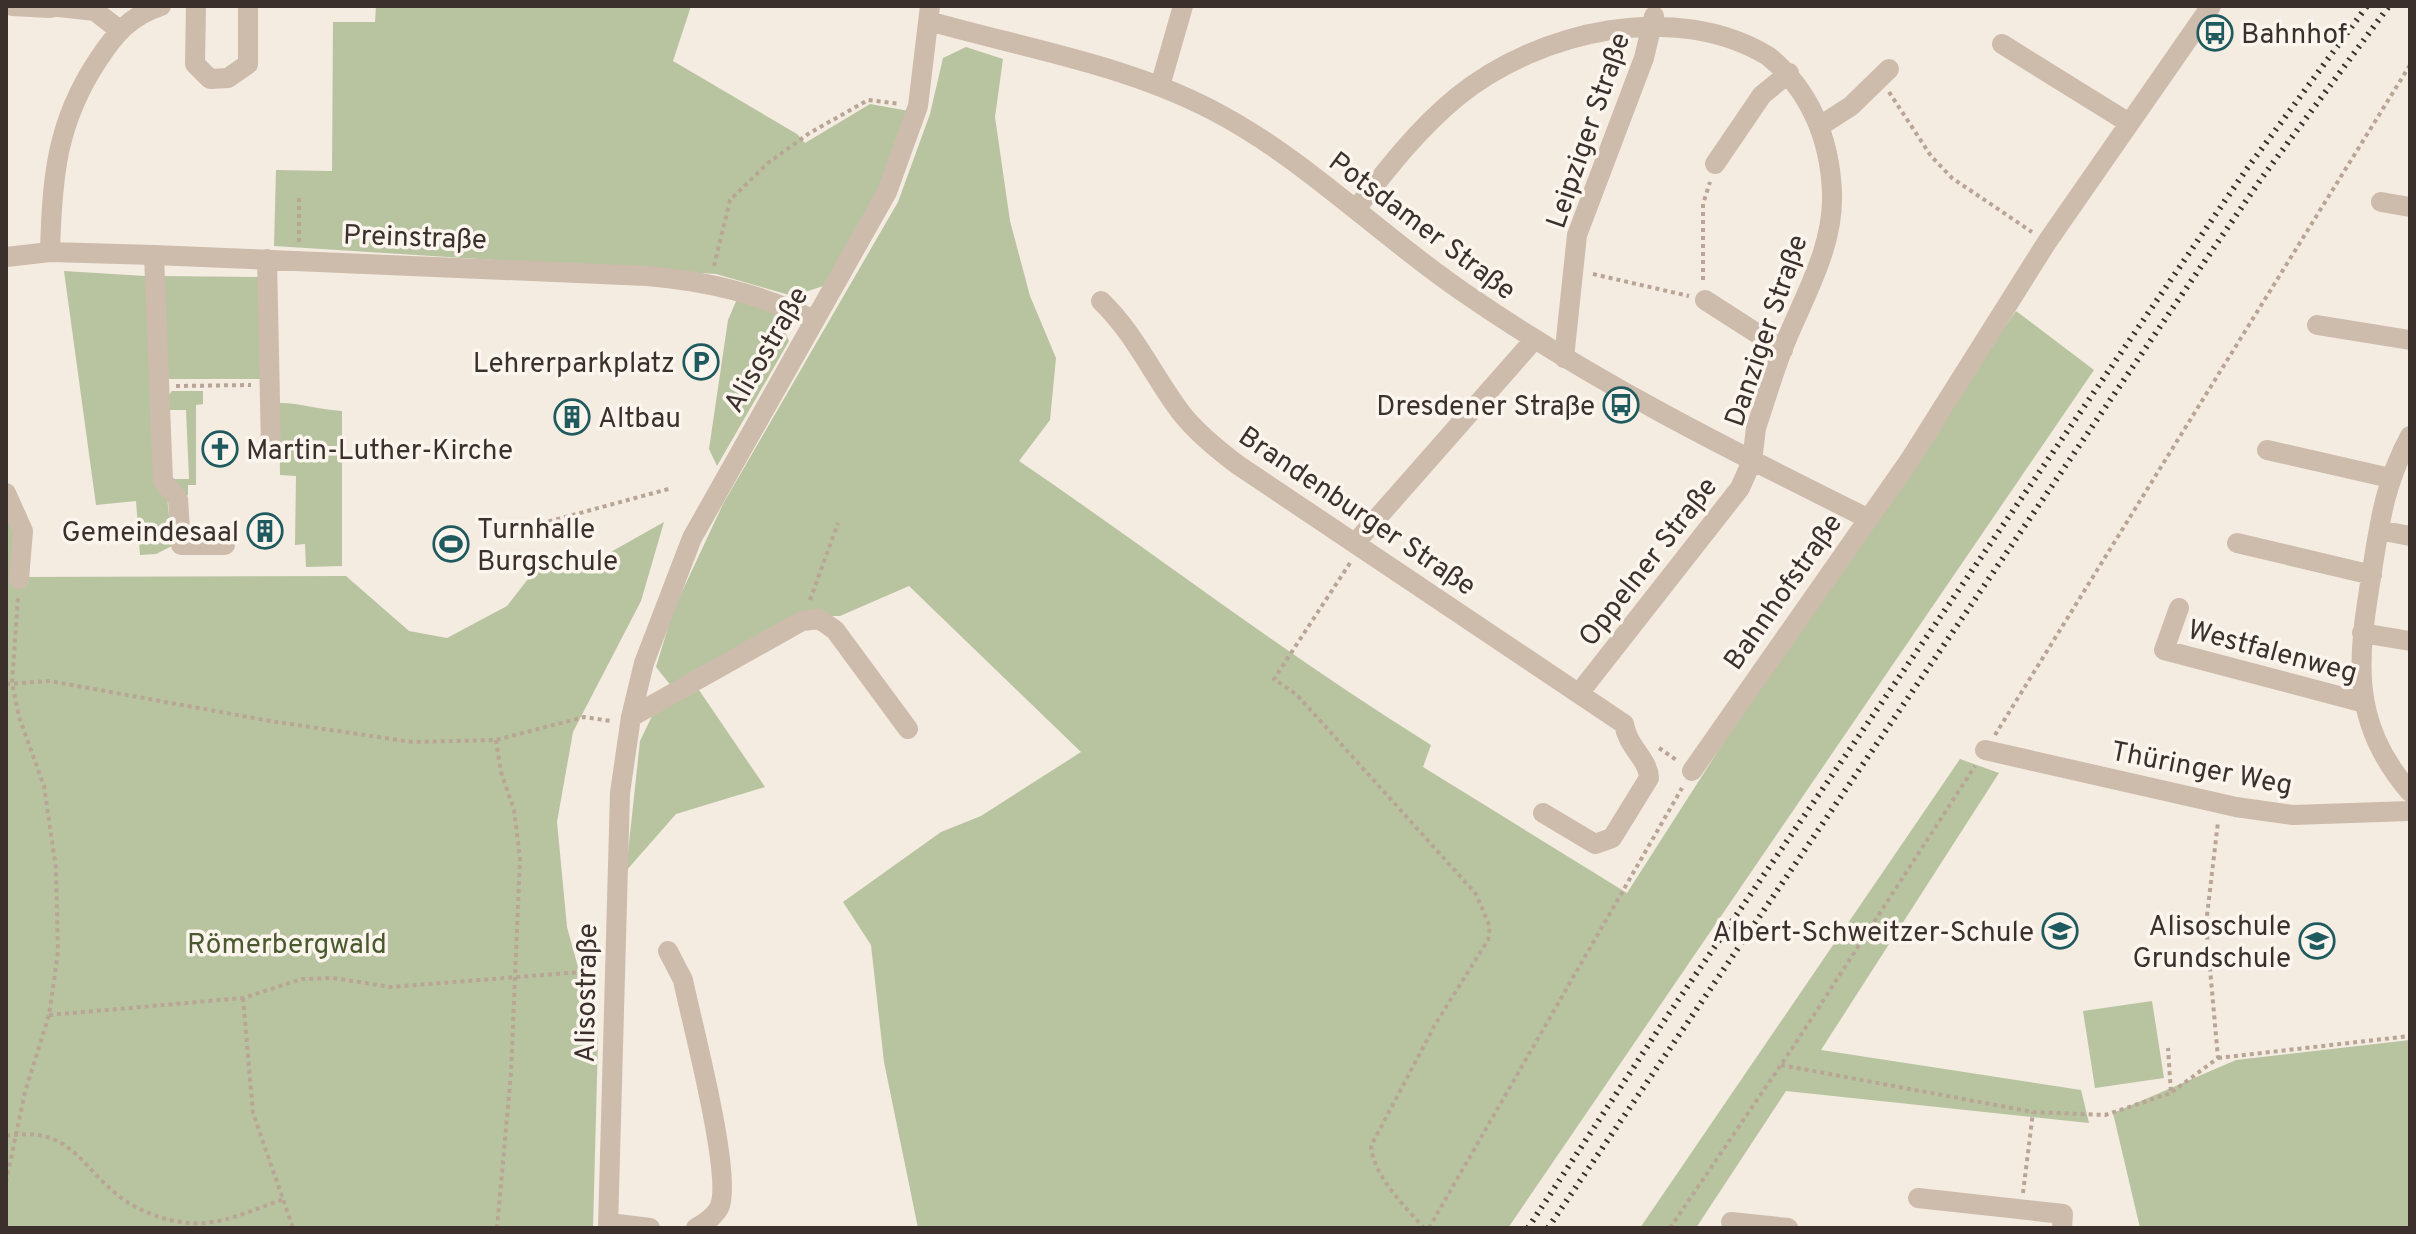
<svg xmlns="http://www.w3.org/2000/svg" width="2416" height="1234" font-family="Overpass,sans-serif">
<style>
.green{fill:#b8c4a0}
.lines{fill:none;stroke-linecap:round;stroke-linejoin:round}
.path{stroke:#b9a596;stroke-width:4;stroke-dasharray:4 4;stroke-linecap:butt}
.minor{stroke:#cdbbac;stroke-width:20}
.rail{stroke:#3b302b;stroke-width:6;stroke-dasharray:2 6;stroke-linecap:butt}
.labels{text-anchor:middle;stroke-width:7;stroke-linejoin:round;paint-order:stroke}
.poi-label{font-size:28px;fill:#3b302b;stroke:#fbf5ee;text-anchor:end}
.street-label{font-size:28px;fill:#3b302b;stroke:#fbf5ee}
.park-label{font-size:28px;fill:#4a5a2e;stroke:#fbf5ee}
</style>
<rect width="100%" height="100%" fill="#f4ebe1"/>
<!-- green -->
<path class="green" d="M376 6H691L673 61 797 134 805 143 870 104 909 111 878 190 823 286 793 296 716 274 274 246 276 170 332 171 333 22H375Z
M966 47 1003 59 995 117 1010 221 1030 296 1056 358 1050 420 1019 461C1157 555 1289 657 1431 745L1423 767 1627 893 1818 595 2016 311 2094 370 1508 1228H918L884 1062 871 945 843 902 941 832 981 816 1081 752 909 586 840 616H798L672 687 656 667 673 611 723 504 898 202 930 114 943 58Z
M64 271 145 276 172 546 156 554 140 555 136 501 96 505Z
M160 276 261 277 260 379H168Z
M737 299 777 313 789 341 717 466 709 449 728 320Z
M172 391H203V404L196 405V485H188V495H184L171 479H189L186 410H168V396Z
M279 403C301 403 320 410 342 411V566L306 567 305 544 295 545 296 476 280 475Z
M6 505 17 536 15 577 346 576 409 631 447 638 507 606 538 566 593 562 664 522 641 601 573 732 557 822 567 927 598 1040 593 1228H6Z
M699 690 765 787 676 814 626 871 640 741 652 716Z
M1960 759 1999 773 1821 1050 2081 1090 2089 1123 1786 1091 1696 1228H1640Z
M2152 1001 2164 1078 2095 1088 2083 1011Z
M2410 1040V1228H2140L2113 1113 2236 1060Z"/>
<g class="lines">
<!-- path -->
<path class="path" d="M1889 92 1931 156 1952 178 2032 232
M299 242V194
M714 266 730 200 768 163 808 134 868 100 900 104
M1593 274 1689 296
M1703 280V204L1710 182
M176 386 251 385
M510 532 672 488
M1350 563 1274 679 1297 695 1476 894 1490 927 1488 940 1436 1023 1371 1146C1374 1177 1404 1205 1424 1228
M810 600 838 523
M6 684 50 681 270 721 412 742 496 740 584 717 611 721
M1995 735 2410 65
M496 740 501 772 514 810 520 858 511 1073 497 1228
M1659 748 1678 761
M243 998 253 1113 293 1228
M49 1015 243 998 302 979 333 978 391 987 581 972
M2218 1058 2410 1036
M1781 1065 2033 1112 2105 1115 2171 1093 2168 1048
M2172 1092 2218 1058 2206 924 2218 822
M6 1136C70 1125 80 1166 120 1197 139 1211 164 1221 189 1223 221 1226 254 1209 284 1199
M6 1182 25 1092 49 1015 58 952 56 869 44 786 19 717 12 683 18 597
M2023 1193 2033 1112
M1429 1228 1682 788
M1670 1228 1795 1044 1975 766"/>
<!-- minor -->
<path class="minor" d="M12 6 50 8
M50 6 95 11 118 29
M196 6 195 64 210 79 228 78 248 64V6
M929 21C1023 48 1124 64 1212 110 1305 158 1380 236 1466 294 1592 381 1730 450 1867 518
M2002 44 2129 123
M1160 86 1183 6
M1820 126 1851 106 1889 69
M1715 164 1762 95 1789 73
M2381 202 2410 207
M1356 209C1387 169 1418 129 1457 97 1540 30 1675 0 1768 56 1810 90 1830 139 1832 193 1834 248 1803 298 1783 348 1773 374 1765 401 1756 428L1752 461 1740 488 1580 692
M50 252C52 179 56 123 98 60 115 34 130 16 161 6
M154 255 163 481 178 499 181 545H225
M6 257 50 252 154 255 647 276C708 281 760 294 814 320
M267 259 271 449
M1705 300 1783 350
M1101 301C1136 335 1153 376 1182 414 1198 434 1218 450 1238 465L1624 724C1628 748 1648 758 1649 778L1612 838 1595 844 1543 813
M2317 325 2410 340
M1564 358 1577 235 1644 58 1654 16
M2410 436C2385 483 2380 520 2372 571 2358 657 2348 720 2410 792
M2267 450 2390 478
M6 493 23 531 19 579
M2379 530 2410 536
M1356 542 1533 341
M2237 543 2372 575
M2179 608 2164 650 2365 703
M2362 633 2410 641
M631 717 802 621 819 619 835 630 908 729
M1985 750 2236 807 2293 815 2410 811
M1692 771 1909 461 2047 242 2211 6
M668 951 683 980C691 1020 734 1179 719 1208 714 1217 705 1223 696 1228
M1918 1198 2063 1214 2062 1228
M1731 1222 1788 1228
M609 1223 650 1228
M608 1228 620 793 631 717 644 663 692 538 887 192 918 106 930 6"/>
<!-- rail -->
<path class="rail" d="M1528 1228 1668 1015 2246 170 2367 6
M1548 1228 2172 309 2261 179 2389 6"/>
</g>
<!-- icons -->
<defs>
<symbol id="bus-ring" viewBox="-11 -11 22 22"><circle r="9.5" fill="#fbf5ee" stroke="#1f5a5e" stroke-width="1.5"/><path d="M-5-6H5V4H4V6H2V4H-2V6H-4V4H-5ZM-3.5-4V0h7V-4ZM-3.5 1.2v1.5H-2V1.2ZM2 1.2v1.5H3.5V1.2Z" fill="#1f5a5e"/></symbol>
<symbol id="parking-ring" viewBox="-11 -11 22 22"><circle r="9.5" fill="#fbf5ee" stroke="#1f5a5e" stroke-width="1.5"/><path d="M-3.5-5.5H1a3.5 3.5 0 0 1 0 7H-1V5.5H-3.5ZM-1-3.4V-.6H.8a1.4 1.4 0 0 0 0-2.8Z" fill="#1f5a5e"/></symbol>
<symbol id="building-ring" viewBox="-11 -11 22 22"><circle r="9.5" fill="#fbf5ee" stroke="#1f5a5e" stroke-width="1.5"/><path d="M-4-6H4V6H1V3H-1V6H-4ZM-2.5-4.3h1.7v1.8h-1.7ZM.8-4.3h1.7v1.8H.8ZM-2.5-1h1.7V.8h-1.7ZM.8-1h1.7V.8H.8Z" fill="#1f5a5e"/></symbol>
<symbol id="church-ring" viewBox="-11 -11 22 22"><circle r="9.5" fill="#fbf5ee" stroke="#1f5a5e" stroke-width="1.5"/><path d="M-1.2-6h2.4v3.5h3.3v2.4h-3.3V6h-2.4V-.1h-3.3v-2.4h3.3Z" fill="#1f5a5e"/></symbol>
<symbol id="stadium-ring" viewBox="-11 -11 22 22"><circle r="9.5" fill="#fbf5ee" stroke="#1f5a5e" stroke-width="1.5"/><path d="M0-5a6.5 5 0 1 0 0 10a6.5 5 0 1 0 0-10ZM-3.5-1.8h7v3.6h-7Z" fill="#1f5a5e"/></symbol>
<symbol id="school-ring" viewBox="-11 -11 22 22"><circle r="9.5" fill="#fbf5ee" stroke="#1f5a5e" stroke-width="1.5"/><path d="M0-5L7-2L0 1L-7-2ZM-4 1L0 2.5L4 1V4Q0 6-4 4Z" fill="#1f5a5e"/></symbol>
</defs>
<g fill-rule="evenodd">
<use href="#bus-ring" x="2195" y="13" width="40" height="40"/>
<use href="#parking-ring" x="681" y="342" width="40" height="40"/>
<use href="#bus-ring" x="1601" y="385" width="40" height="40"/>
<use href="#building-ring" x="552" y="397" width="40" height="40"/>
<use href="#church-ring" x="200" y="429" width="40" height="40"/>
<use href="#building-ring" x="245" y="511" width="40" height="40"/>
<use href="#stadium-ring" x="431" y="524" width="40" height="40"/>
<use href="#school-ring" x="2040" y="911" width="40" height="40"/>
<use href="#school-ring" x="2297" y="921" width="40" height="40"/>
</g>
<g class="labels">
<!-- poi labels -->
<g class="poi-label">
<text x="2241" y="43" text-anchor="start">Bahnhof</text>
<text x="675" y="372">Lehrerparkplatz</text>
<text x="1595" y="415">Dresdener Straße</text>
<text x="598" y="427" text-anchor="start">Altbau</text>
<text x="246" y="459" text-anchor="start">Martin-Luther-Kirche</text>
<text x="477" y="538" text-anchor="start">Turnhalle<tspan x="477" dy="32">Burgschule</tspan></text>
<text x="239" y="541">Gemeindesaal</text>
<text x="2291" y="935">Alisoschule<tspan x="2291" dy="32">Grundschule</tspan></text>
<text x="2034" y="941">Albert-Schweitzer-Schule</text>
</g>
<!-- street labels -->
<g class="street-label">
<text transform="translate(1587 130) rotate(-71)" y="10">Leipziger Straße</text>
<text transform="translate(1423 225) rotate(37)" y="10">Potsdamer Straße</text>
<text transform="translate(415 236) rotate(2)" y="10">Preinstraße</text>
<text transform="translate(1765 330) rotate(-71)" y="10">Danziger Straße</text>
<text transform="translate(765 349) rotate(-60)" y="10">Alisostraße</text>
<text transform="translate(1358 510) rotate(34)" y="10">Brandenburger Straße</text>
<text transform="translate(1647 561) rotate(-52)" y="10">Oppelner Straße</text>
<text transform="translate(1782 591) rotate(-55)" y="10">Bahnhofstraße</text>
<text transform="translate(2273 650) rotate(15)" y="10">Westfalenweg</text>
<text transform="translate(2202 767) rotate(11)" y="10">Thüringer Weg</text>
<text transform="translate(585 993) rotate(-89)" y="10">Alisostraße</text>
</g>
<!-- park labels -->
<g class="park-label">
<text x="287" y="953">Römerbergwald</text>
</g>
</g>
<!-- border -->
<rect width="2416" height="1234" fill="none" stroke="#3b302b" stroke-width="16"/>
</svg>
